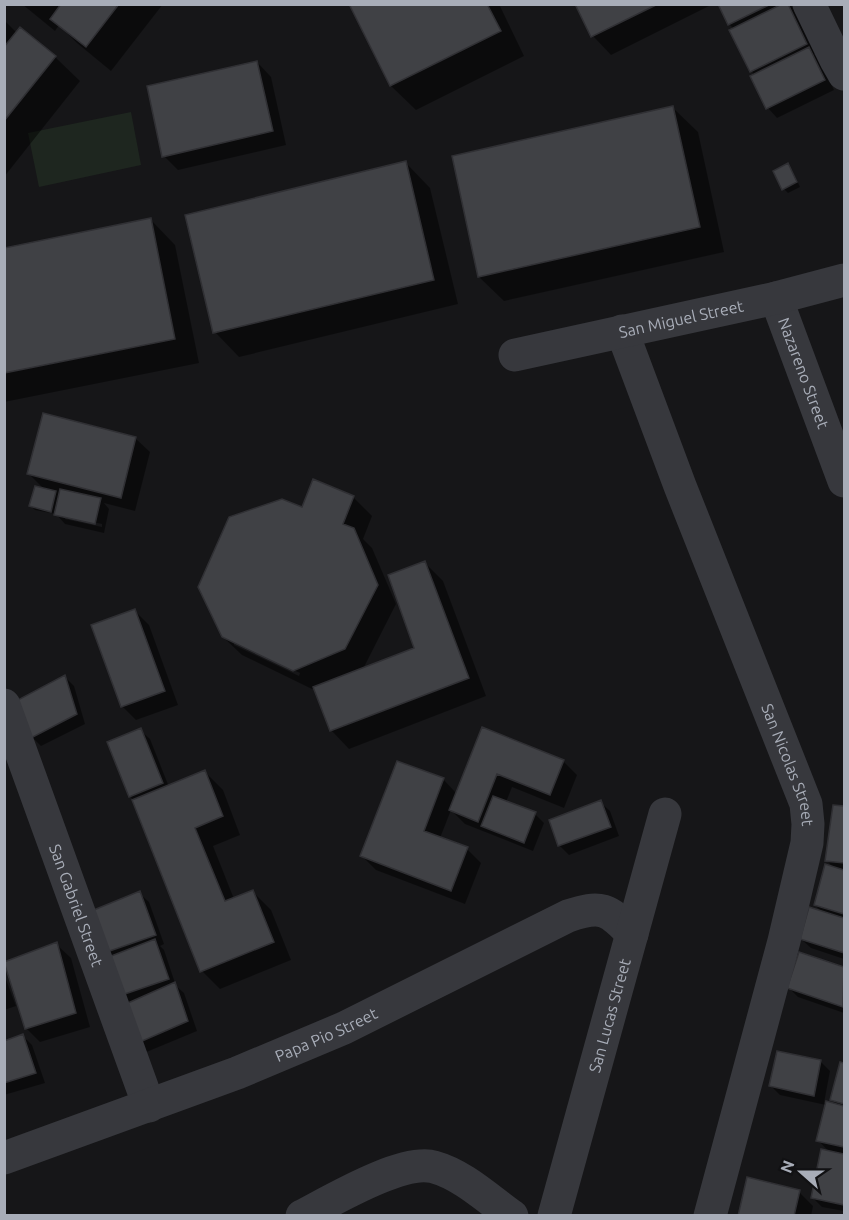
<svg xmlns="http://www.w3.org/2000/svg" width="849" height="1220" font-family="Ubuntu,sans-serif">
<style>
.pitch{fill:#1e261f}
.shadow{fill:#0007;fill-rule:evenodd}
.building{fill:#404145;stroke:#303034;stroke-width:1.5}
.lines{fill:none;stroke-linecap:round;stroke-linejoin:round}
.minor{stroke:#37383d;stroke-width:33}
.labels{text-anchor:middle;stroke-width:4.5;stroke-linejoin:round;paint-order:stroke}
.street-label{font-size:16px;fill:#a8adb8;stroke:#111113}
</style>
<rect width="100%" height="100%" fill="#161618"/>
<!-- pitch -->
<path class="pitch" d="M131 112 141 165 39 187 28 133Z"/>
<!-- shadow -->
<path class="shadow" d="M22 4H163L111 71 77 43 59 25 55 31Z
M351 4H499L524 56 416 110 391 86Z
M577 4H708L709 6 611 55 593 36Z
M720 4H790L796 13 816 54H814L818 58 834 90 777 118 768 108 734 29 729 24Z
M4 20 17 33 55 57 80 81 4 177Z
M257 62 271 77 286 145 178 170 164 156Z
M673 108 698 132 724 252 504 301 479 277Z
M406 163 430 188 458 304 239 357 215 332Z
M788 165 792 170 800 187 788 193 784 189Z
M151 220 175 245 199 363 4 402V249Z
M135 438 150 452 135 511 104 503 109 509 104 533 65 524 56 514 35 510 31 506 45 490 29 474ZM65 516 102 524V527L65 519Z
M314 481 354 498 372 516 363 539 372 548 396 604 363 669 416 648 425 563 443 581 486 696 349 749 331 730 315 688 312 689 242 655 223 637 302 509ZM234 641 300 673 299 676 234 645Z
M135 611 149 625 178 705 136 720 122 706Z
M65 677 74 686 85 724 41 746 32 737Z
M483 729 563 761 577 775 564 808 512 787 506 802 535 814 544 823 533 851 465 824 451 810 440 838 467 849 481 863 465 904 376 870 362 856 443 779 457 794Z
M140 730 150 739 169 787 205 772 223 790 240 835 213 846 234 899 252 891 271 910 291 960 220 989 202 971 133 800 130 796Z
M600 802 610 811 619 836 569 855 560 846 551 821Z
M834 807 844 808V959L811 948 801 939 824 914 815 905 835 869 826 860Z
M139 893 149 902 164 944 160 946 164 950 176 986 184 993 197 1031 144 1053 100 954Z
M56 944 71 958 90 1027 40 1042 26 1028Z
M800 954 844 968V1013L798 997 789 988Z
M4 974 16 1006 4 1010Z
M22 1035 32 1045 45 1083 4 1095V1043Z
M778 1053 821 1062 830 1071 824 1103 838 1106 831 1099 841 1063 844 1064V1211L822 1207 813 1198 830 1153 818 1140 826 1105 780 1095 771 1086Z
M799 1192 813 1206 811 1216H739Z"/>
<!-- building -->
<path class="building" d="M61 4H119L86 47 50 19Z
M349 4H487L501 31 390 86Z
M575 4H658L591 37Z
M718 4H771L728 25Z
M782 4H788L807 44 750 72 729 30Z
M20 27 56 56 4 121V47Z
M809 47 825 80 766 109 750 76Z
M257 61 273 131 162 157 147 86Z
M673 106 700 227 478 277 452 156Z
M406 161 434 280 213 333 185 215Z
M788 163 797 182 782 190 773 171Z
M151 218 175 339 4 373V248Z
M43 413 136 437 121 498 27 474Z
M313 479 354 496 343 524 354 528 378 585 345 649 293 671 222 637 198 587 229 517 282 499 302 507Z
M35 486 56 491 51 512 29 506Z
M60 489 101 498 95 524 54 515Z
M425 561 469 678 330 731 313 687 414 648 388 575Z
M135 609 165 691 121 707 91 625Z
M65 675 77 714 31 738 16 701Z
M482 727 564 760 550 795 497 774 478 822 449 810Z
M141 728 163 783 129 797 107 742Z
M397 761 444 778 424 831 468 847 451 891 360 856Z
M205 770 223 816 195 828 225 901 253 890 274 942 200 972 132 800Z
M493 796 536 812 524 843 481 826Z
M601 800 611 827 558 846 549 820Z
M833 805 844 806V863L825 861Z
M825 864 844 870V914L814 905Z
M140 891 156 935 98 955 84 914Z
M809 907 844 918V953L800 939Z
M155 939 169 979 113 998 101 960Z
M57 942 76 1013 25 1029 4 962Z
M799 952 844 967 843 1007 787 988Z
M175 982 188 1021 133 1045 119 1007Z
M23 1034 36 1073 4 1083V1041Z
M777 1051 821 1060 814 1096 769 1086Z
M840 1062 844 1063V1104L830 1100Z
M826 1101 844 1106V1147L816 1141Z
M821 1149 844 1154V1205L811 1198Z
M747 1177 800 1190 794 1216H738Z"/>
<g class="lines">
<!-- minor -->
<g class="minor">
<path d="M809 4 836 60 844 74"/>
<path id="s1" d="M776 298 844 481"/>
<path id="s2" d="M622 331 680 486 806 804 808 824 807 843 784 941 710 1216"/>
<path id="s3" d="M515 355 776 298 844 280"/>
<path id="s4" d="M4 705 149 1106"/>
<path id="s5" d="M4 1158 237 1073 344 1028 568 916C601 905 608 908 632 934"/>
<path d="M302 1216C331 1201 403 1158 434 1167 463 1175 488 1199 512 1216"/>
<path id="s6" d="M554 1216 665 814"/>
</g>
</g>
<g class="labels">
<!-- street labels -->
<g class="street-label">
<text dy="6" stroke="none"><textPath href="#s3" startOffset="170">San Miguel Street</textPath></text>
<text dy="6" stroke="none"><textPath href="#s1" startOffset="80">Nazareno Street</textPath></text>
<text dy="6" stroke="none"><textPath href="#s2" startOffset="465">San Nicolas Street</textPath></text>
<text dy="6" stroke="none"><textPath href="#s4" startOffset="213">San Gabriel Street</textPath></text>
<text dy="6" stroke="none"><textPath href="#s6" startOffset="208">San Lucas Street</textPath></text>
<text dy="6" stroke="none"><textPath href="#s5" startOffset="345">Papa Pio Street</textPath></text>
</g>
</g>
<!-- border -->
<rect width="849" height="1220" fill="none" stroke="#a8adb8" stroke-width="12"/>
<!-- north arrow -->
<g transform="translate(801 1172) rotate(291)" stroke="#111113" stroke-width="4.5" paint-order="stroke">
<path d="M0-4.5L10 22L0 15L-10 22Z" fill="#a8adb8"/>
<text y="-9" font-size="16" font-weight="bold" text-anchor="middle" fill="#a8adb8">N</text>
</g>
</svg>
